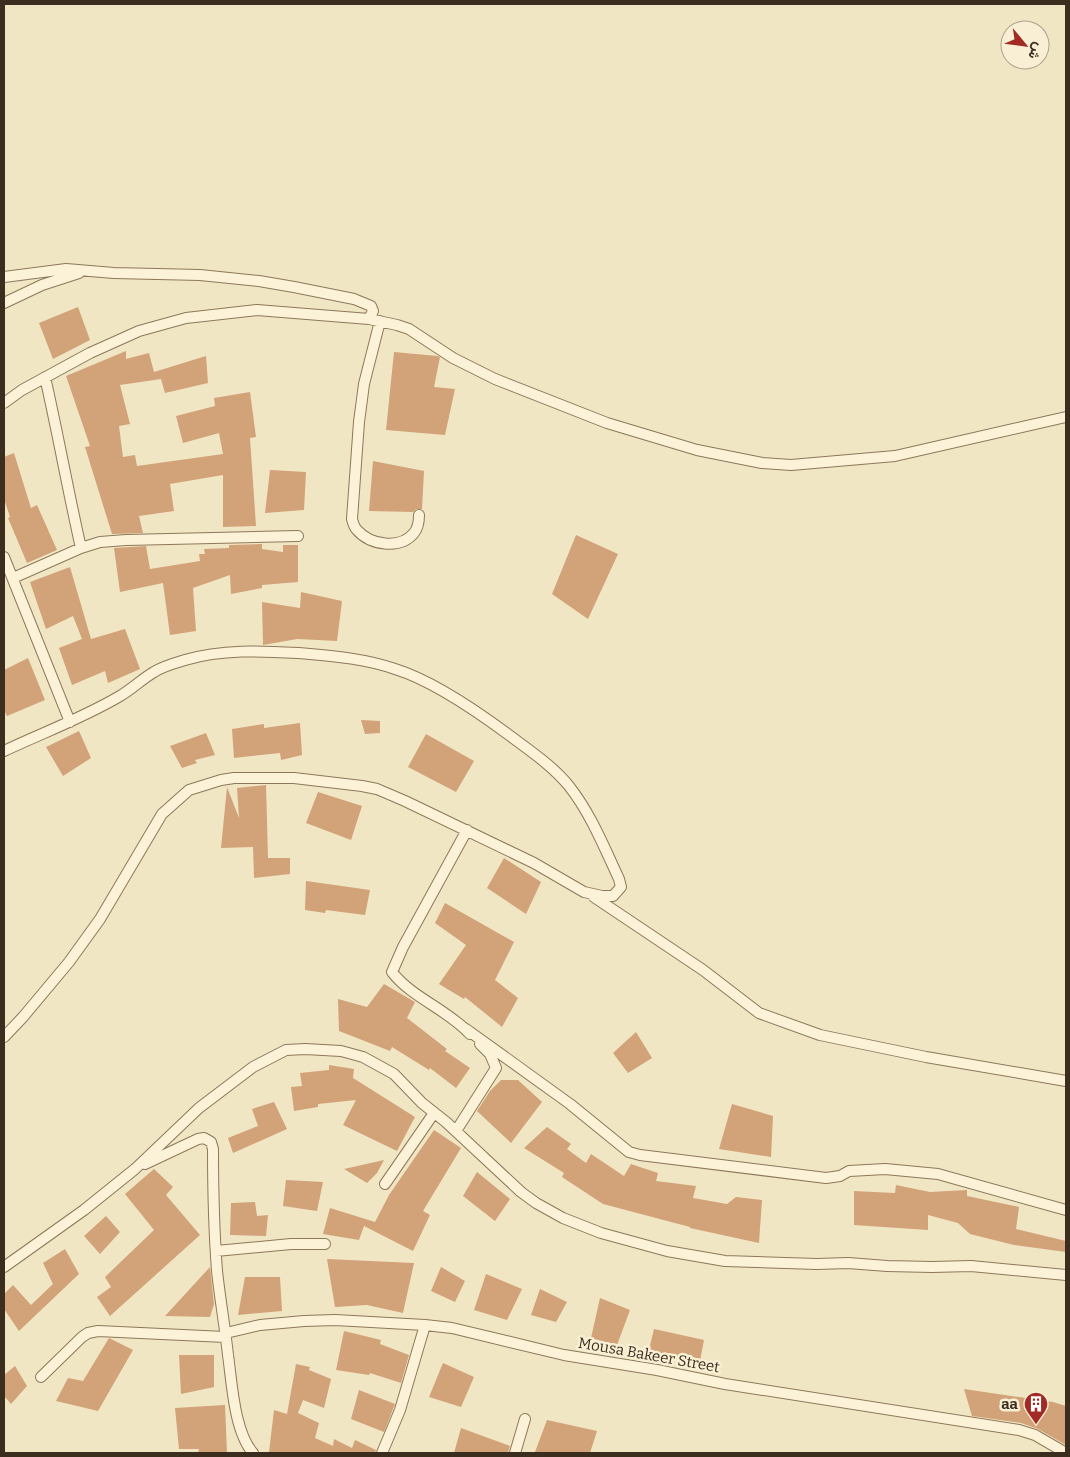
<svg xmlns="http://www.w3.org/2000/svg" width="1070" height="1457" font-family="Bitter,Vazirmatn,serif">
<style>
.building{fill:#d2a278}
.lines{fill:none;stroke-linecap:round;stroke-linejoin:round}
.minor-casing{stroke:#8d7859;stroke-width:12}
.minor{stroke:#fbf2d8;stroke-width:10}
.labels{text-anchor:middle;stroke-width:5;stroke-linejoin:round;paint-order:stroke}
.street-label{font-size:15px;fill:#3c2e1e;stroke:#f8efd4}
.poi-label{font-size:15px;font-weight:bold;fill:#3c2e1e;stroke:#f8efd4;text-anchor:end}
</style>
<rect width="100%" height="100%" fill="#f1e6c4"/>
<!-- building -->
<path class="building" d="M78 307 90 340 53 359 39 323Z
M126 351V359L149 353 154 372 206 356 208 383 165 393 161 379 120 385 130 424 119 426 123 457 135 455 137 466 223 454 219 433 183 443 176 416 215 406 214 398 250 392 256 437 250 438 256 526 223 527V475L170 484 174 511 139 516 143 533 112 534 85 447 90 446 66 376Z
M394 352 437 356 440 357 434 387 455 389 445 435 386 430Z
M14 453 31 508 37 505 57 550 27 563 8 518 10 517 4 499V457Z
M373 461 424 471 422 509H416L413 512 369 511Z
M270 470 306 472 304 510 265 513Z
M576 535 618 554 588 619 552 594Z
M262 544V549L283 552V545H298V582L262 585V588L231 594 230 575 193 588 196 631 170 635 163 583 120 592 114 548 146 546 150 569 200 561 199 554H205L204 549 229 548V545Z
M70 567 91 639 125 629 140 669 108 683 105 671 72 685 59 648 82 639 73 616 46 629 30 582Z
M301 592 342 601 337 641 297 639 263 645 262 602 300 608Z
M28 658 45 700 7 716 4 710V670Z
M361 720 380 721V733L365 734Z
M300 723 302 755 281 760 280 753 234 758 232 729 264 724V728Z
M79 731 91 758 63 776 46 747Z
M206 733 215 755 195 760 197 763 182 768 170 746Z
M426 734 474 761 456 792 408 767Z
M266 785 268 858H290V874L254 878 253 847 221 848 227 787 239 818 237 788Z
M318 792 362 806 351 840 306 823Z
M504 858 541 882 526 914 487 888Z
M306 881 370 890 365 915 326 910 325 913 305 910Z
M445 903 514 942 495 980 518 998 502 1027 465 997 464 999 439 984 466 945 435 923Z
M384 984 415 1002 407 1018 447 1049 445 1051 470 1068 456 1088 430 1068 429 1070 392 1047 390 1051 339 1031 338 999 367 1007Z
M636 1032 652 1058 628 1073 613 1053Z
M329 1065 354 1069 353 1078 415 1117 397 1151 343 1125 356 1100 318 1104V1107L294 1111 291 1087 302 1086 300 1073 329 1070Z
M501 1080H518L542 1102 511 1143 477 1111 490 1091Z
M274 1102 287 1129 233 1153 228 1138 258 1126 252 1109Z
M732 1104 773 1116 771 1157 719 1149Z
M547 1127 571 1144 567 1149 586 1163 591 1154 624 1176 631 1164 658 1173 656 1181 696 1186 693 1198 727 1204 736 1197 762 1200 759 1243 690 1228V1227L603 1204 562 1177 564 1173 524 1148Z
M434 1130 461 1148 423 1211 430 1215 413 1251 364 1226 359 1240 323 1234 330 1208 375 1222 389 1195Z
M384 1160 377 1173 367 1183 344 1169Z
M154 1169 173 1187 166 1195 200 1235 110 1316 97 1297 111 1287 105 1277 154 1230 125 1194Z
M477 1172 510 1199 495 1221 463 1196Z
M286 1180 323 1182 317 1211 283 1206Z
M896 1185 930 1192 967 1190V1196L1019 1207 1016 1229 1066 1241V1252L1014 1245 970 1234 958 1223 928 1215V1230L854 1225V1191L895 1193Z
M255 1202 257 1216 268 1215 266 1236 230 1235 231 1203Z
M106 1216 120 1232 100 1254 84 1236Z
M65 1249 79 1274 19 1331 4 1309V1294L13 1285 31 1305 53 1284 43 1263Z
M327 1259 414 1263 403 1313 367 1305 335 1307Z
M210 1267 214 1304 210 1317 165 1316Z
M441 1267 465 1281 455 1302 431 1291Z
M486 1274 522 1289 507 1320 474 1310Z
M245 1277H280L282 1311 238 1315Z
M540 1289 567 1302 556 1322 531 1315Z
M600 1298 630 1310 617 1345 591 1338Z
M654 1329 704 1340 700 1361 647 1358Z
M344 1331 381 1340 380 1344 409 1355 401 1383 370 1373 369 1375 336 1370Z
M109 1338 133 1350 98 1411 56 1401 68 1378 83 1381Z
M179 1355H214V1387L181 1394Z
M443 1363 474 1377 461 1407 429 1397Z
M296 1364 310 1367 309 1370 331 1379 324 1408 303 1400 298 1413 319 1423 315 1438 333 1446 334 1439 352 1448 355 1440 376 1450 375 1453 269 1452 274 1410 287 1414Z
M15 1366 27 1386 11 1404 4 1396V1375Z
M964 1389 1053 1402 1066 1406V1445L1038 1429 1021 1423 972 1416Z
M359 1390 395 1404 384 1432 351 1419Z
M225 1405 227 1453H198L199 1449H179L175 1408Z
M547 1420 597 1431 590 1453 535 1452Z
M461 1428 510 1446 508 1453H454Z"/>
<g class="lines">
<defs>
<path id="minor" d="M4 277 66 269 114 273 200 275 259 281 294 287 354 299 371 306 373 311 369 319
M4 303 42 285 79 273
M380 321 364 384 359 422 352 519C353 523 354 527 357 530 370 545 400 550 414 533 418 528 419 521 419 515
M45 377C58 434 68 491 81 548
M4 403 22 390 90 353 139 331 186 318 257 310 369 319 397 325 409 329 453 358 495 379 607 423 697 450 762 463 791 465 895 456 1066 417
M4 557 70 722
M13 578 81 548 100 542 126 540 298 536
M4 751C42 733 83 718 120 696 132 689 142 679 154 672 163 666 175 663 185 660 222 649 261 651 298 653 331 656 363 658 395 669 431 680 478 712 509 735 529 750 553 766 569 786 591 814 604 847 619 879L621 887 613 896H602L584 892 534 863 405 801 377 789 362 786 294 778H234L221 780 189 790 162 814 100 919 69 962 23 1017 4 1037
M467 830 403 947 392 972C412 998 447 1009 470 1034
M594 897 703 970 759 1013 820 1035 926 1057 1066 1081
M466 1029 570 1104 629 1152 640 1155 826 1178 840 1176 849 1171 885 1169 938 1174 1066 1210
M456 1131 496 1068 490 1054 480 1044
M145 1164 198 1139 204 1138 211 1142 213 1149C213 1190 214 1231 217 1271 220 1299 225 1327 228 1355 232 1383 234 1431 253 1453
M385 1184 434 1113
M216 1251 291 1244H325
M4 1267 84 1210 135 1169 199 1108 253 1067 286 1050 305 1049 341 1051 363 1057 394 1074 422 1103 446 1122 521 1192 536 1203 563 1218 601 1233 667 1251 725 1261 817 1264 848 1263 887 1266 932 1267 971 1266 1066 1275
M225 1337 226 1333 260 1325 304 1321 335 1320 425 1325 452 1328 564 1355 657 1370 725 1384 1019 1430 1035 1435 1066 1453
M41 1377 82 1337 88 1333 98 1331 225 1337
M382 1453 400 1410 425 1325
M515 1453 525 1419"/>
</defs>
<!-- minor casing -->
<use href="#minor" class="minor-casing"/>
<!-- minor -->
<use href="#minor" class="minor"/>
</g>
<!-- icons -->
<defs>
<symbol id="building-pin" viewBox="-11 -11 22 30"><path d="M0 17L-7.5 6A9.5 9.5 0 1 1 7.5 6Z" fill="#a12a25" stroke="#f8efd4"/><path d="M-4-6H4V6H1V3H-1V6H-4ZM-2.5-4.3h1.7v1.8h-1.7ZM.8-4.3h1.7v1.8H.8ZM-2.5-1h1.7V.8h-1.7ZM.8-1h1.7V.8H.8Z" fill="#fff"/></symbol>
</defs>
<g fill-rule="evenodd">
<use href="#building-pin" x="1022" y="1390" width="28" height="38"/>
</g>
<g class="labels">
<!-- street labels -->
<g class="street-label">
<text transform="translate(649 1355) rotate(10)" y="5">Mousa Bakeer Street</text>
</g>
<!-- poi labels -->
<g class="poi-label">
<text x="1018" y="1409">aa</text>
</g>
</g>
<!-- border -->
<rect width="1070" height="1457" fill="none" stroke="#3c2e1e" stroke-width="10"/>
<!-- north arrow -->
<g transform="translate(1025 45) rotate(119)"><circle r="24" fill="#f8efd4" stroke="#ada28b"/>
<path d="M0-4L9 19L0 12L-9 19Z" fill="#a12a25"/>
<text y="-8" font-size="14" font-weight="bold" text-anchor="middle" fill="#3c2e1e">ش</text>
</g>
</svg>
